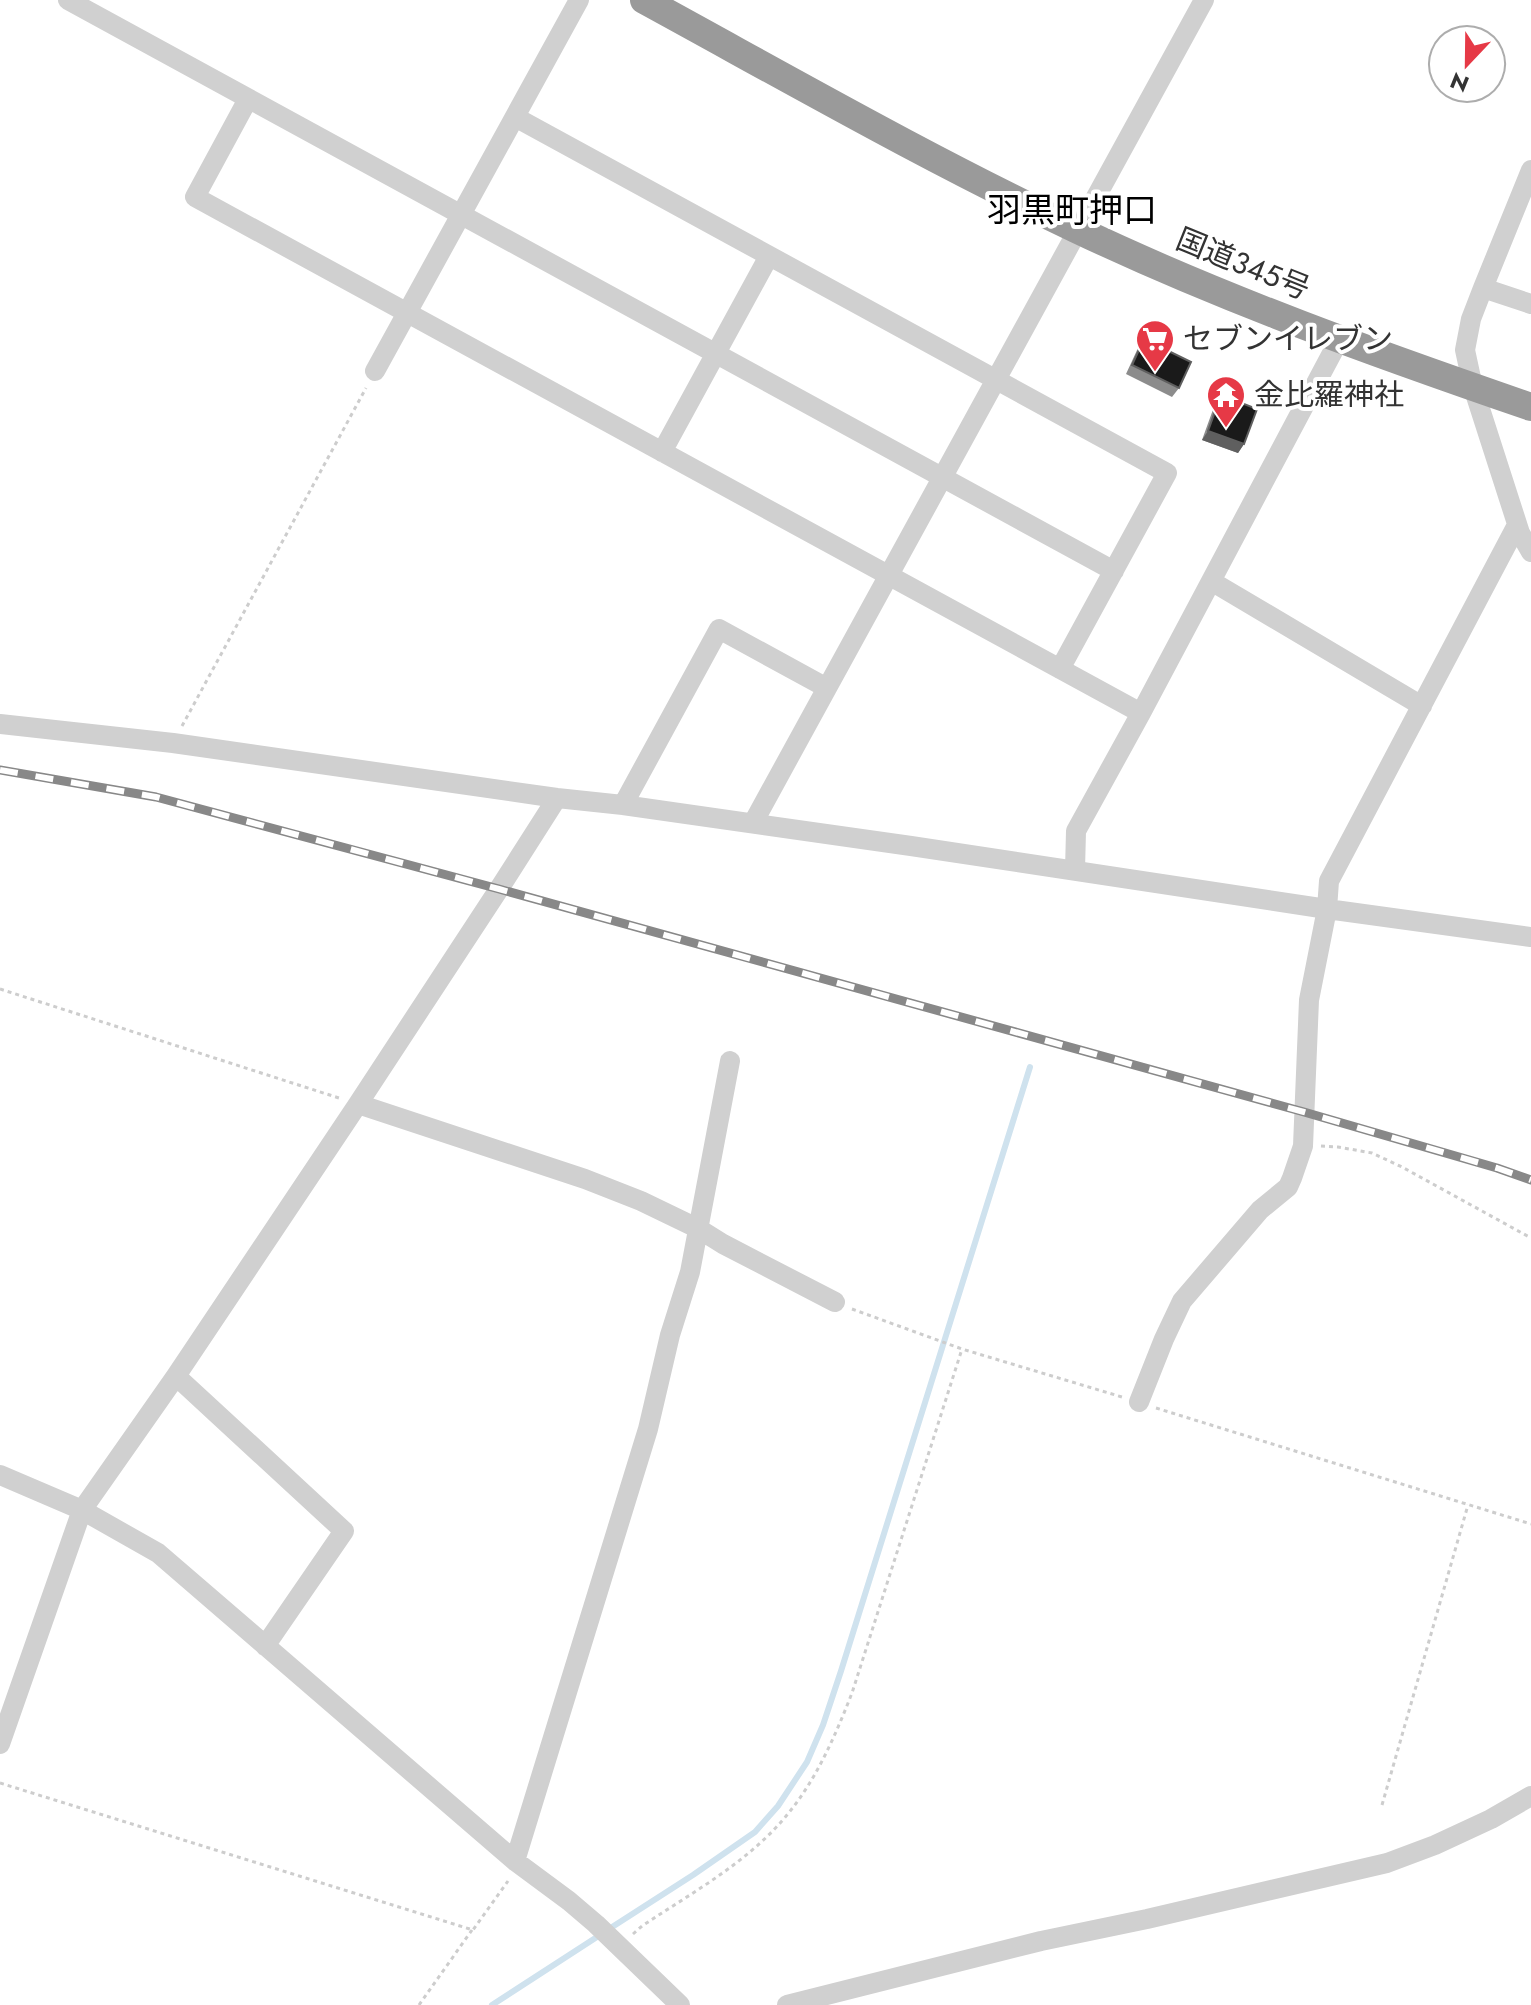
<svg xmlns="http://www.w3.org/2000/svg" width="1531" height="2005" font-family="Jost,'Noto Sans JP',sans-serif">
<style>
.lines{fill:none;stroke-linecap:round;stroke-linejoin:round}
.stream{stroke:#cfe2ee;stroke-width:6}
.path{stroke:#cdcdcd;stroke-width:3;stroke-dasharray:4 4;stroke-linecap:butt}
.minor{stroke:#d0d0d0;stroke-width:20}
.highway{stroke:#9a9a9a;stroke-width:28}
.rail-casing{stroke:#888;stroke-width:9}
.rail{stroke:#fff;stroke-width:6;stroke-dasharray:18;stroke-linecap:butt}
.wall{fill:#8c8c8c}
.shaded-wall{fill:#5f5f5f}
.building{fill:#1a1a1a;stroke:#5f5f5f;stroke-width:2}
.labels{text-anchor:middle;stroke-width:8;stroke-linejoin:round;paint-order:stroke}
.street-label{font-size:30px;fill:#333;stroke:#fff}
.poi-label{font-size:30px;fill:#333;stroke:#fff;text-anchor:start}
.quarter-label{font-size:34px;fill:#000;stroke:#fff}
</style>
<rect width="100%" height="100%" fill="#fff"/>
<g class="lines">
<!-- stream -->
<path class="stream" d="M609 1929 693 1875 755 1832 778 1806 807 1762 823 1725 841 1671 1030 1067
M492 2005 600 1935"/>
<!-- path -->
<path class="path" d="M182 726 366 388
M0 989 339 1098
M1321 1146 1338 1147 1372 1153 1402 1167 1531 1238
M852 1309 962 1349 1122 1397
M1156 1408 1531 1524
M0 1783 473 1930 508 1881
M1382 1805 1468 1505
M633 1934 642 1926C690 1894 743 1865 781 1822 814 1785 834 1739 852 1693L962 1349
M419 2005 472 1930"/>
<!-- minor -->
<path class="minor" d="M68 0 1114 571
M248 99 195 197 1141 713
M515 117 1167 473 1060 669
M1531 170 1483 288 1471 319 1465 350 1473 387 1520 533 1531 552
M1483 288 1531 304
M375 371 579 0
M662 452 769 256
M1211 581 1422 706
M0 724 173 743 557 798 623 805 911 846 1327 909 1531 937
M623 805 719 629 827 688
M753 823 1204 0
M1075 870 1076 831 1141 713 1339 340
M358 1104 585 1179 641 1201 699 1229 723 1244 835 1302
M176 1376 344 1531 265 1646
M1139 1402 1164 1339 1182 1301 1260 1210 1288 1187 1292 1178 1303 1146 1309 1000 1327 909 1329 881 1517 525
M0 1475 82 1510 158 1553 515 1861 569 1901 596 1924 680 2005
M0 1744 82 1510 176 1376 358 1104 499 889 557 798
M515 1861 648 1429 670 1335 690 1272 730 1061
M787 2005 1041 1941 1147 1919 1387 1863 1435 1845 1491 1819 1531 1796"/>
<!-- highway -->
<path class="highway" d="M644 0C787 78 928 159 1076 229 1223 299 1377 354 1531 407"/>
<defs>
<path id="rail" d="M0 770 156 797 499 889 1304 1112 1497 1168 1531 1180"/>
</defs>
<!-- rail casing -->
<use href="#rail" class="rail-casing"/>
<!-- rail -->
<use href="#rail" class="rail"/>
</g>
<!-- wall -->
<path class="wall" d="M1144 339 1179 388 1172 397 1126 374 1138 348Z
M1221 395 1244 444 1238 453 1202 440 1215 404Z"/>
<!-- shaded-wall -->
<path class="shaded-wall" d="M1208 431 1244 444 1238 453 1202 440Z"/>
<!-- building -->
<path class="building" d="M1144 339 1191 362 1179 388 1132 365Z
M1221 395 1257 409 1244 444 1208 431Z"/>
<!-- icons -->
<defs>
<symbol id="supermarket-pin" viewBox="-11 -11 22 30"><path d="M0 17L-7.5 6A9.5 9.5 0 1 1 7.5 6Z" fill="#e63946" stroke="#fff"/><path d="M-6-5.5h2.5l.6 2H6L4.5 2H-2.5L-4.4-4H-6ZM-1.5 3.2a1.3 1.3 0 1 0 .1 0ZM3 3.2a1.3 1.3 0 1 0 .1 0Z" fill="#fff"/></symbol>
<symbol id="temple-pin" viewBox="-11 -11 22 30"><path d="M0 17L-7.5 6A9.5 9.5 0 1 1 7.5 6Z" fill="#e63946" stroke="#fff"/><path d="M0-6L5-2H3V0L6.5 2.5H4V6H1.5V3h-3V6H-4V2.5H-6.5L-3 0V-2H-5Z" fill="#fff"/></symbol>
</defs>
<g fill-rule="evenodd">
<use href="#supermarket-pin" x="1133" y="317" width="44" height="60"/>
<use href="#temple-pin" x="1204" y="373" width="44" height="60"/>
</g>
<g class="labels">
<!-- street labels -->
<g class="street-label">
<text transform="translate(1243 264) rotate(22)" y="10">国道345号</text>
</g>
<!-- poi labels -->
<g class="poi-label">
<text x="1183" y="349">セブンイレブン</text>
<text x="1254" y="405">金比羅神社</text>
</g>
<!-- quarter labels -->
<g class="quarter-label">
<text x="1072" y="222">羽黒町押口</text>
</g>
</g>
<!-- north arrow -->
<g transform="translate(1467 64) rotate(202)"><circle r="38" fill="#ffffff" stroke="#adadad" stroke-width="2"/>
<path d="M0-6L14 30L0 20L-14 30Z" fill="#e63946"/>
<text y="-12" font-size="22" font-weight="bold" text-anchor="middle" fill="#333333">N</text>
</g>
</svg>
